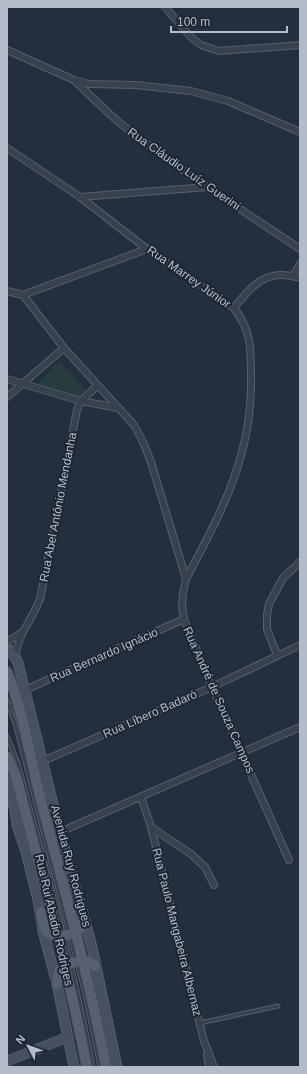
<svg xmlns="http://www.w3.org/2000/svg" width="307" height="1074" font-family="Helvetica,sans-serif">
<style>
.green{fill:#263c3f}
.lines{fill:none;stroke-linecap:round;stroke-linejoin:round}
.lane-casing{stroke:#565f6c;stroke-width:5}
.street-casing{stroke:#565f6c;stroke-width:8}
.secondary-casing{stroke:#565f6c;stroke-width:11}
.primary-casing{stroke:#414a57;stroke-width:12}
.lane{stroke:#38414e;stroke-width:3}
.street{stroke:#38414e;stroke-width:6}
.secondary{stroke:#465061;stroke-width:9}
.primary{stroke:#56606e;stroke-width:10}
.labels{text-anchor:middle;stroke-width:4;stroke-linejoin:round;paint-order:stroke}
.street-label{font-size:12px;fill:#b4bcc9;stroke:#1d2633}
</style>
<rect width="100%" height="100%" fill="#242f3e"/>
<!-- green -->
<path class="green" d="M59 361 86 390 78 398 35 386Z"/>
<g class="lines">
<defs>
<path id="lane" d="M7 700 16 727 85 994 100 1067
M7 736 18 763C45 864 74 964 93 1067
M200 1023 278 1006"/>
<path id="street" d="M165 7 191 37 201 45 219 51 300 45
M7 50 74 80 89 84 135 85 191 91 228 101 300 132
M75 81C90 95 104 110 120 123 177 169 239 208 300 249
M7 148 80 197 147 249 234 308C251 331 251 347 251 375 253 455 222 511 186 579
M80 197 207 187
M293 276 300 264
M7 291 23 295 147 249
M23 295 64 348 134 425 144 444 151 462 186 579 183 593 182 606 184 619 212 687 289 860
M234 308C253 284 267 268 300 278
M7 379 81 401 118 408
M7 397 64 348
M7 641 15 637 21 633
M277 655 267 629V615L269 604 283 578 300 562
M15 657C18 634 32 620 40 599L77 410 81 401 97 386
M25 690 184 619
M43 761 212 687 300 645
M141 797 151 827 204 1041 214 1067
M151 827 191 854 205 867 214 885
M60 832 300 727
M207 1055 209 1067"/>
<path id="secondary" d="M7 648 15 657 18 663 60 832 92 947 117 1067
M7 780 15 810 17 825 26 852 38 900 43 931 57 984 74 1067
M7 1061 68 1037"/>
<path id="primary" d="M7 672C24 713 30 758 41 801 64 889 89 977 106 1067
M7 757 16 776C41 872 68 969 87 1067
M41 912C42 919 43 928 48 933 55 939 75 935 80 928 84 923 83 918 83 913
M57 984 59 970 65 965 83 960 89 962 95 966"/>
</defs>
<!-- lane casing -->
<use href="#lane" class="lane-casing"/>
<!-- street casing -->
<use href="#street" class="street-casing"/>
<!-- secondary casing -->
<use href="#secondary" class="secondary-casing"/>
<!-- primary casing -->
<use href="#primary" class="primary-casing"/>
<!-- lane -->
<use href="#lane" class="lane"/>
<!-- street -->
<use href="#street" class="street"/>
<!-- secondary -->
<use href="#secondary" class="secondary"/>
<!-- primary -->
<use href="#primary" class="primary"/>
</g>
<g class="labels">
<!-- street labels -->
<g class="street-label">
<text transform="translate(184 169) rotate(35)" y="4">Rua Cláudio Luíz Guerini</text>
<text transform="translate(189 277) rotate(35)" y="4">Rua Marrey Júnior</text>
<text transform="translate(58 507) rotate(-79)" y="4">Rua Abel Antônio Mendanha</text>
<text transform="translate(104 655) rotate(-24)" y="4">Rua Bernardo Ignácio</text>
<text transform="translate(219 700) rotate(66)" y="4">Rua André de Souza Campos</text>
<text transform="translate(150 714) rotate(-24)" y="4">Rua Líbero Badaró</text>
<text transform="translate(71 866) rotate(75)" y="4">Avenida Ruy Rodrigues</text>
<text transform="translate(54 920) rotate(77)" y="4">Rua Rui Abadio Rodriges</text>
<text transform="translate(177 932) rotate(76)" y="4">Rua Paulo Mangabeira Albernaz</text>
</g>
</g>
<!-- border -->
<rect width="307" height="1074" fill="none" stroke="#b4bcc9" stroke-width="16"/>
<!-- north arrow -->
<g transform="translate(28 1046) rotate(311)" stroke="#1d2633" stroke-width="3" paint-order="stroke">
<path d="M0-3L7 15L0 10L-7 15Z" fill="#b4bcc9"/>
<text y="-6" font-size="11" font-weight="bold" text-anchor="middle" fill="#b4bcc9">N</text>
</g>
<!-- scale -->
<path d="M171 26v6h116v-6" fill="none" stroke="#b4bcc9" stroke-width="2"/>
<text x="177" y="26" font-size="12" fill="#b4bcc9" stroke="#1d2633" stroke-width="3" paint-order="stroke">100 m</text>
</svg>
